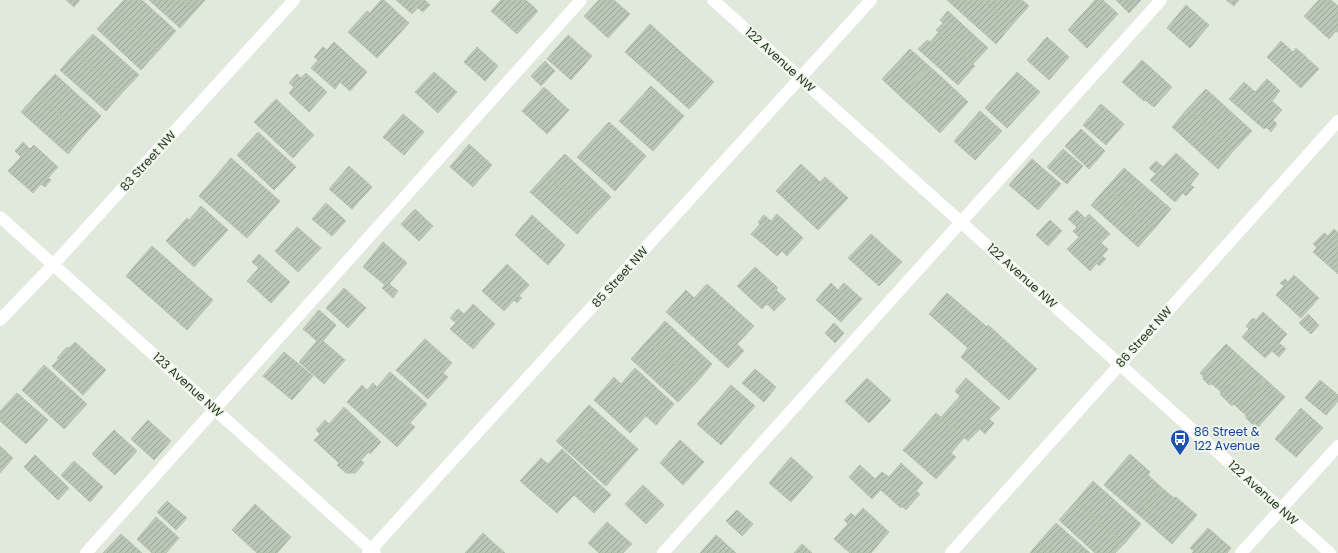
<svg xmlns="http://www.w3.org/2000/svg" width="1338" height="553" font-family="Poppins,sans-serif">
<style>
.building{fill:url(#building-hatch);stroke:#b6c3b0}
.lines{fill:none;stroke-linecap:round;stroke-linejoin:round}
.lane{stroke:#fff;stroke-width:12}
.street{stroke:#fff;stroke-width:12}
.secondary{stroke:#fff;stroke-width:12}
.labels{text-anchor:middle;stroke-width:3.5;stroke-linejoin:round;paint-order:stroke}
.street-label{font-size:12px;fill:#23391f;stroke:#f1f6ed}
.transit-label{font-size:12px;fill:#164399;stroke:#f1f6ed;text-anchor:start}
</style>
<defs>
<pattern id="building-hatch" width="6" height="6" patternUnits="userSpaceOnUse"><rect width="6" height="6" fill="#bbc7b6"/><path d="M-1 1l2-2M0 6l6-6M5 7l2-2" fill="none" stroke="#98a393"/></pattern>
</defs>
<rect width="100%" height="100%" fill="#e1e9dd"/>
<!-- building -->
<path class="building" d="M66 0H80L74 7Z
M124 0H142L176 31 158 51 114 11Z
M149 0H183L195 11 180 28Z
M183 0H205L195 11Z
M381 0H384L409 23 377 58 348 32 367 11 370 13Z
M396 0H425L430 5 423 12 418 8 412 14Z
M501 0H526L538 11 517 34 491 11Z
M599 0H614L630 14 608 38 584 16Z
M947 0H983L1012 25 996 44Z
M983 0H1022L1029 6 1012 25Z
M1095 0H1103L1118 14 1087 48 1068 30Z
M1116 0H1141L1129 13Z
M1226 0H1239L1234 6Z
M1319 0H1331L1338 6V32L1336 31 1329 39 1304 16Z
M1186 5 1209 25 1190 48 1167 28Z
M114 11 158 51 141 70 97 29Z
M948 11 988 48 973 64 936 30 943 23 940 20Z
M650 24 714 82 689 109 625 52Z
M939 32 975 66 958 85 918 49 927 40 930 42Z
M93 34 139 75 121 94 76 52Z
M568 35 592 56 571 80 547 59Z
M1047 37 1069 57 1049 80 1027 60Z
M1281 41 1293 52 1296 48 1319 69 1301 88 1267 57Z
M334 42 367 72 350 91 340 82 335 89 311 68 318 60 314 57 323 47 327 50Z
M477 47 498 66 485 81 464 62Z
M910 49 929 66 901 97 882 79Z
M76 52 121 94 106 111 60 70Z
M1142 60 1172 87 1154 107 1145 100 1144 101 1122 82Z
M545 61 555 71 541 86 531 76Z
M929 66 949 84 921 115 901 97Z
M434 72 457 92 438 113 415 92Z
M1017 72 1040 92 1007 128 985 108Z
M306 73 327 92 309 112 289 93 294 87 289 83 297 74 301 78Z
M55 74 101 116 83 136 37 94Z
M1267 79 1280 91 1272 101 1282 110 1273 120 1277 124 1271 132 1266 127 1264 129 1229 99 1244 82 1255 92Z
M949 84 968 102 940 133 921 115Z
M651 86 684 116 653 151 619 121Z
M544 87 569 110 547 134 522 111Z
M1206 89 1252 131 1234 150 1188 108Z
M37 94 83 136 68 154 21 112Z
M276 99 314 135 293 158 254 122Z
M1101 104 1124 124 1106 145 1083 125Z
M1188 108 1234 150 1218 169 1172 127Z
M980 111 1002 131 975 160 954 141Z
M403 114 424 132 404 155 383 137Z
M609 122 646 156 615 191 577 157Z
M1081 129 1105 151 1089 169 1065 146Z
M258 132 296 167 274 190 237 155Z
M23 142 30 149 34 145 58 167 48 178 51 180 45 187 41 184 33 193 8 171 21 157 15 151Z
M469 144 492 165 473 187 450 167Z
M1063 149 1083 166 1067 184 1047 167Z
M1176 153 1199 174 1190 185 1194 187 1186 196 1183 193 1175 202 1150 180 1156 174 1149 168 1156 161 1163 167Z
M565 154 611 197 593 216 547 173Z
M231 158 280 201 247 238 199 196Z
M1032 159 1061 184 1038 210 1009 185Z
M801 164 820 182 825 177 848 198 818 230 776 191Z
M349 166 372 187 352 209 329 189Z
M1124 168 1171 209 1154 229 1107 187Z
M547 173 593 216 577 234 530 192Z
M1107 187 1154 229 1138 247 1091 205Z
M326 203 346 221 332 236 312 219Z
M201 206 228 230 194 267 166 241 187 218 189 220Z
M415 209 433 226 419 241 401 224Z
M1077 210 1085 218 1089 214 1110 234 1101 243 1108 249 1102 256 1106 259 1099 266 1097 263 1090 271 1067 249 1079 237 1073 231 1077 227 1068 219Z
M777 214 803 238 787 256 782 251 777 256 751 234 760 224 758 222 764 215 771 221Z
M532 215 565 245 548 265 515 235Z
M1050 220 1062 231 1048 246 1036 235Z
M297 227 321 248 298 272 275 251Z
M1334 229 1338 233V274L1313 252 1317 248 1313 244 1324 233 1328 236Z
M871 234 902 262 879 286 848 258Z
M383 242 407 263 389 284 398 291 393 298 382 288 385 285 363 267Z
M152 246 213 300 187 330 126 276Z
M259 254 290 282 271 303 247 281 259 268 252 262Z
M507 264 529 285 519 296 522 298 517 303 514 300 504 311 482 291Z
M755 267 778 288 776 290 786 299 774 311 767 304 762 309 737 286Z
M1294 275 1319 298 1301 318 1276 295 1284 286 1280 283 1285 279 1288 282Z
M831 283 838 290 844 283 862 299 841 322 816 300Z
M707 284 754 326 737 344 744 351 728 368 666 312 686 290 694 298Z
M344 288 366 308 348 328 326 308Z
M947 293 987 327 988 325 1037 369 1009 400 961 357 968 348 929 314Z
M473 304 495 324 473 349 450 329 456 323 450 318 458 309 464 314Z
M319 310 336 325 323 341 345 360 324 384 299 362 317 341 303 329Z
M1263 312 1287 334 1279 343 1286 349 1279 357 1272 351 1265 358 1242 337 1249 329 1246 326 1253 318 1256 320Z
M1308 314 1319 325 1311 334 1299 323Z
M665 321 712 364 696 383 648 340Z
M834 323 844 333 835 343 825 333Z
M425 339 452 363 443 373 448 377 428 399 396 370Z
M648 340 696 383 678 402 631 359Z
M75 342 106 370 83 395 52 366 59 359 57 358 67 347 69 348Z
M1226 344 1246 362 1220 391 1212 384 1209 385 1203 379V376L1200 373Z
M284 352 313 376 292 400 263 376Z
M1246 362 1265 379 1239 409 1234 404 1232 406 1220 394 1221 393 1220 391Z
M44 365 87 404 64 429 22 390Z
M635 368 674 404 656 425 646 416 630 433 594 400 614 377 621 384Z
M755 369 776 387 764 402 742 383Z
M390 372 427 404 410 423 415 427 397 447 347 402 362 385 367 390 373 383 377 387Z
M867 378 891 400 869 423 845 401Z
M966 378 1000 408 989 419 994 423 985 434 980 429 968 441 941 417 960 396 955 391Z
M1265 379 1285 397 1258 427 1256 424H1252L1246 418V415L1239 409Z
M1320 380 1338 395V401L1326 415 1305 398Z
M731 385 755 406 721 445 697 424Z
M17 393 48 420 26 444 0 421V411Z
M589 405 638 449 622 467 573 423Z
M344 407 381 442 370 454 369 452 361 460 364 463 355 473H346L337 465 339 463 314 440 320 434 316 430 325 420 329 424Z
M1301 408 1323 428 1296 457 1275 439Z
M936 413 964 438 951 453 956 457 936 479 903 450Z
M148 420 171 441 154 460 131 439Z
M573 423 622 467 606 486 556 441Z
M114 430 137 451 115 475 92 454Z
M680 440 704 462 683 485 660 463Z
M0 446 13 458 0 473Z
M562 449 611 495 594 513 574 495 557 513 520 481 541 458 548 464Z
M1130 454 1150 472 1148 475 1162 488 1139 515 1104 485Z
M35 455 69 488 58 500 24 467Z
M791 457 813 477 791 502 769 483Z
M74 461 103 487 90 502 61 475Z
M901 463 923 483 916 491 920 494 906 510 902 506 901 508 881 490 872 499 849 477 860 465 875 479 882 472 889 477Z
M1093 481 1141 524 1124 544 1076 501Z
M643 485 664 505 646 524 625 504Z
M1162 488 1174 498 1176 497 1197 515 1172 544 1139 515Z
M167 501 187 518 176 530 157 512Z
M1076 501 1124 544 1115 553H1095L1059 520Z
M255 504 291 537 277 553H257L232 530Z
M863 508 889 532 871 553H850L834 539 848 524 844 520 851 513 855 517Z
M737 510 753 524 742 536 726 521Z
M156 517 179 538 166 553H152L137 539Z
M607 522 632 544 623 553H599L588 543Z
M1056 523 1090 553H1051L1039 542Z
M1208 528 1231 548 1227 553H1192L1194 551 1190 548Z
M483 533 505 553H465Z
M121 534 142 553H103Z
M716 535 736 553H700Z
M1039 542 1051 553H1030Z
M802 544 812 553H794Z"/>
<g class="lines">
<!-- lane -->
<path class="lane" d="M86 553 581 0
M663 553 1161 0
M1241 553 1338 446"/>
<!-- street -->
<path class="street" d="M0 217 375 553
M0 320 53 265 294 0
M368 553 871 0
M951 553 1338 121"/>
<!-- secondary -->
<path class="secondary" d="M713 0 1330 553"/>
</g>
<!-- icons -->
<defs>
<symbol id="bus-pin" viewBox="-11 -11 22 30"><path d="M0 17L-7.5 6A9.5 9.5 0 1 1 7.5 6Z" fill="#1a4fb4" stroke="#f1f6ed"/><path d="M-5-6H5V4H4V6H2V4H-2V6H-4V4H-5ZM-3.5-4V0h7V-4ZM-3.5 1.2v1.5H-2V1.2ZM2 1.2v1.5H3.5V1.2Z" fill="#fff"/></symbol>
</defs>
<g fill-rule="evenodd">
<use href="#bus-pin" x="1169" y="428" width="22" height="30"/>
</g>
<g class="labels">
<!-- street labels -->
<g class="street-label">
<text transform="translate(780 60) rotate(42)" y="4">122 Avenue NW</text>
<text transform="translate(148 161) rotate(-48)" y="4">83 Street NW</text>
<text transform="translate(1022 276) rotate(42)" y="4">122 Avenue NW</text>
<text transform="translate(620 277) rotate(-48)" y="4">85 Street NW</text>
<text transform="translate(1144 337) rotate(-48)" y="4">86 Street NW</text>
<text transform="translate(188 385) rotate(42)" y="4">123 Avenue NW</text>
<text transform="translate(1263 493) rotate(42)" y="4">122 Avenue NW</text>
</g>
<!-- transit labels -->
<g class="transit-label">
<text x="1194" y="436">86 Street &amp;<tspan x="1194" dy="14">122 Avenue</tspan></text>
</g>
</g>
</svg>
